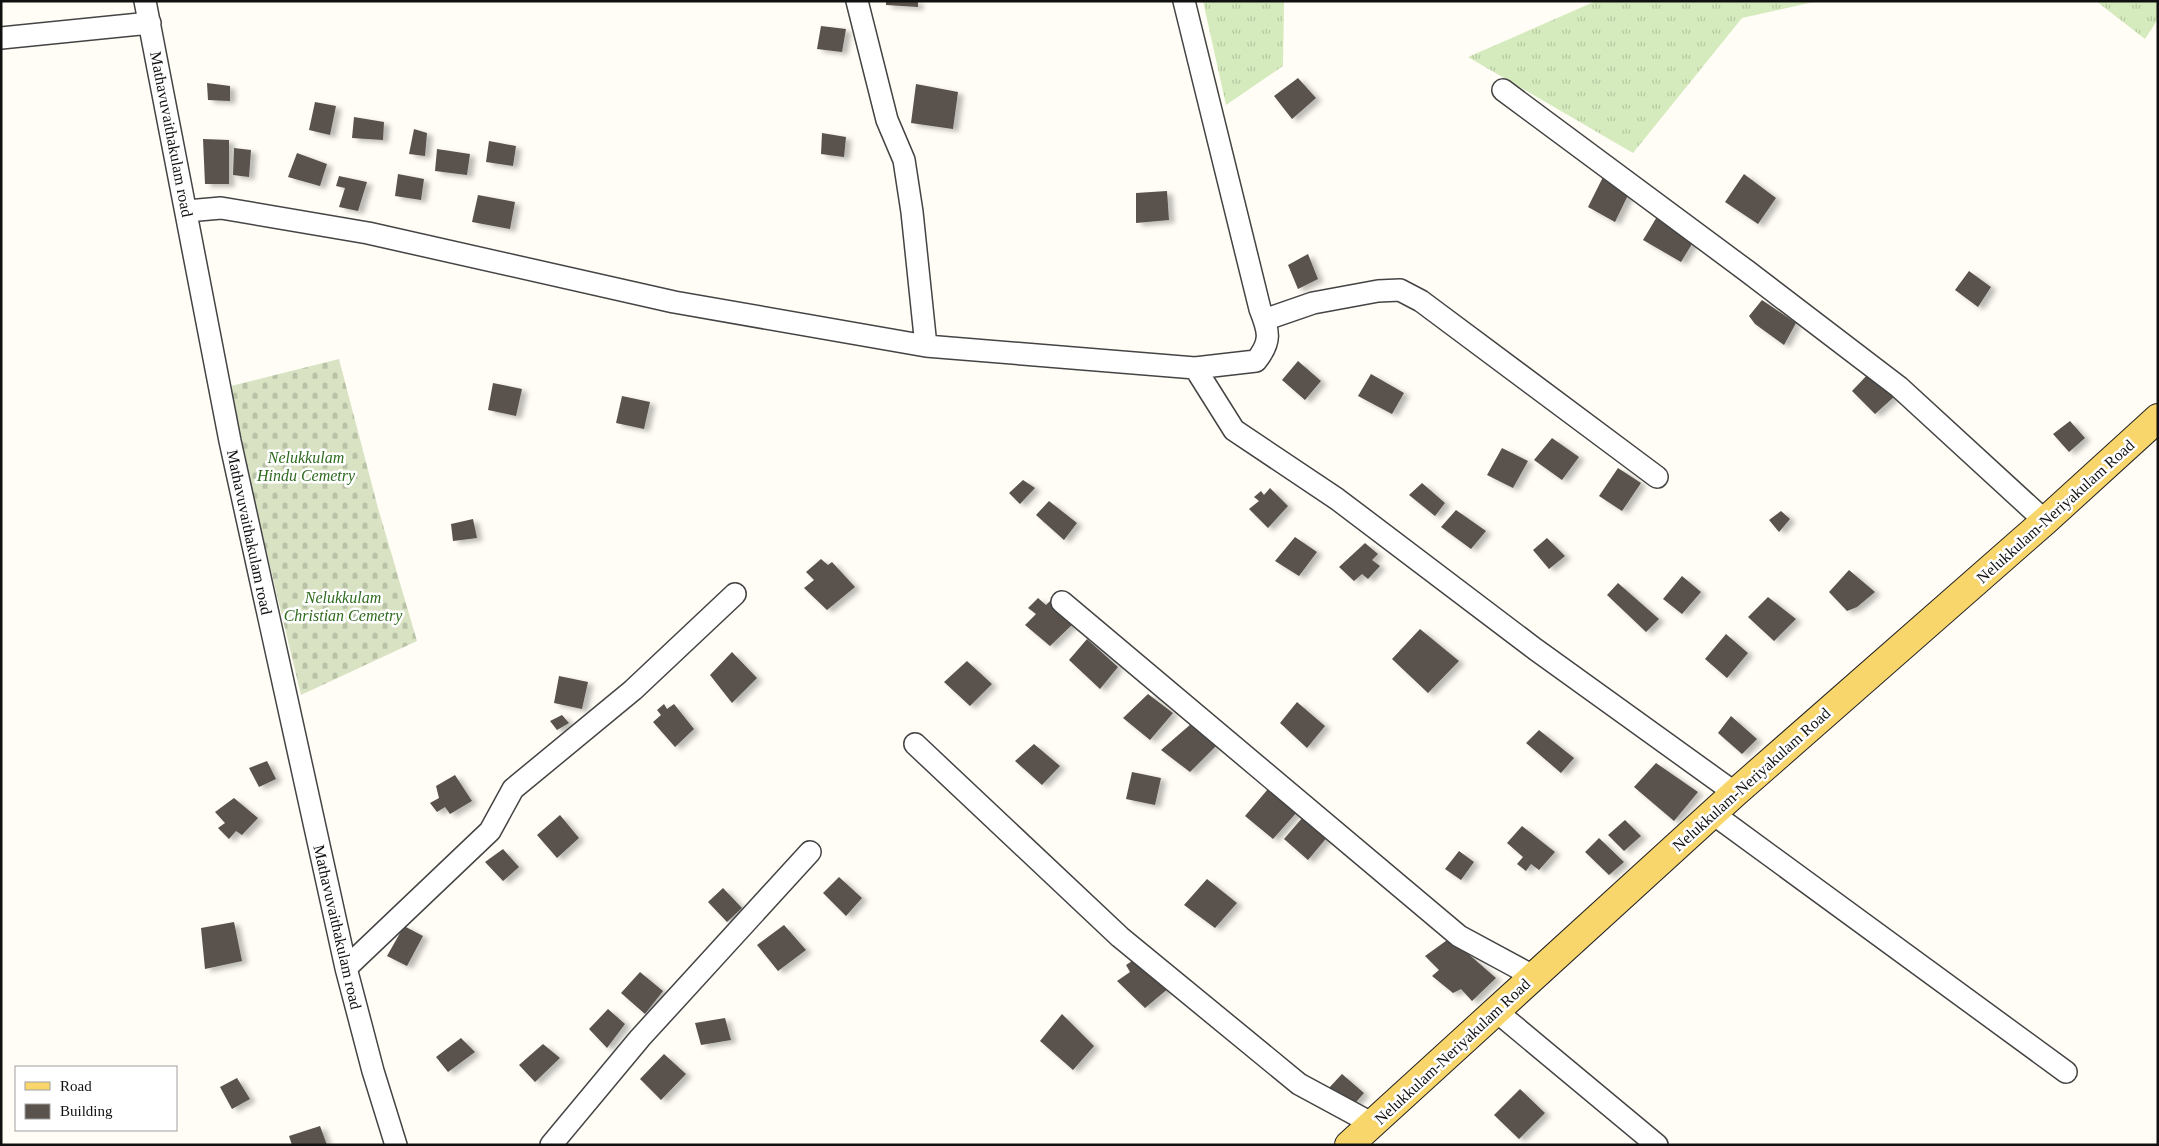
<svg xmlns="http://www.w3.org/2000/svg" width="2159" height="1146" font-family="Georgia,serif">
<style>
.grass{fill:url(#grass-tufts)}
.cemetery{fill:url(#cemetery-stones)}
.building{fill:#5a524d;filter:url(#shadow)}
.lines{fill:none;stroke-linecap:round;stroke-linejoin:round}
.minor-casing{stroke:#444;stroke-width:24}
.major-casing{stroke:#222;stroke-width:30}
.minor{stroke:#fff;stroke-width:21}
.major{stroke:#f9d66b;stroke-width:28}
.labels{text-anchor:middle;stroke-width:5;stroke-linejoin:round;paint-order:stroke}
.street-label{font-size:16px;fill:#111;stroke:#fff}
.park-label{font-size:16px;font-style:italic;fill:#2f6b1f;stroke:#fff}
</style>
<defs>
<pattern id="grass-tufts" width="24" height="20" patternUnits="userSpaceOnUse" patternTransform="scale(1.25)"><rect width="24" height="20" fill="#d5ebbd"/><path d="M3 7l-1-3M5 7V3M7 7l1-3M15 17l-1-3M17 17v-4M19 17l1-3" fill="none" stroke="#b6c8a1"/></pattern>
<pattern id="cemetery-stones" width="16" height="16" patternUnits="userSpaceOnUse" patternTransform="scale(1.25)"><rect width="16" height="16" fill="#d9e3c4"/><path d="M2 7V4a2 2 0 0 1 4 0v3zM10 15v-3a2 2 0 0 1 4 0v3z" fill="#b9c2a7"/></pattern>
<filter id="shadow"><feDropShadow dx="5.5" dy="3" stdDeviation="2.5" flood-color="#0004"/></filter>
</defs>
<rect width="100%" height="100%" fill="#fffdf5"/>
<!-- grass -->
<path class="grass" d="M1203 1H1284L1283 66 1226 105Z
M1596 1H1818L1742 18 1633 153 1468 57Z
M2096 1H2158V19L2145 39Z"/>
<!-- cemetery -->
<path class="cemetery" d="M339 359 378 508 417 641 301 695 227 387Z"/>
<!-- building -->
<path class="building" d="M886 1H918V7L886 5Z
M821 26 846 29 842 52 817 49Z
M1298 78 1316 98 1292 119 1274 96Z
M207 83 230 86V101L208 100Z
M916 84 958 92 953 129 911 123Z
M315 102 336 106 330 135 309 130Z
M354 117 384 122 383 140 352 138Z
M414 129 427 133 425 156 409 154Z
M822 133 846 137 844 157 821 154Z
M203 139 229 140V184H205Z
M489 141 516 146 513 166 486 162Z
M234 148 251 150 249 177 233 175Z
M437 149 470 154 467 175 435 171Z
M297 153 327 164 320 186 288 177Z
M398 174 424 179 421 200 395 196Z
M1744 174 1776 198 1758 224 1725 202Z
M1604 175 1631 189 1615 222 1588 207Z
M339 176 367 182 358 211 339 207 345 188 336 186Z
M1167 191 1169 220 1136 223V193Z
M478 195 515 202 510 229 472 222Z
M1658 215 1695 239 1681 262 1643 240Z
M1308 254 1318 279 1298 289 1288 265Z
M1969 271 1991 287 1978 307 1955 290Z
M1762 300 1796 323 1784 345 1755 324 1749 316Z
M1298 361 1321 381 1305 400 1282 380Z
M1870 372 1895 396 1875 414 1852 391Z
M1371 374 1404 393 1392 414 1358 396Z
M493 383 522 389 516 416 488 410Z
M622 396 650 402 644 429 616 423Z
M2070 421 2085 438 2069 452 2053 434Z
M1552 438 1579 457 1562 480 1534 460Z
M1502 448 1528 461 1513 488 1487 475Z
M1618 468 1641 483 1622 511 1599 496Z
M1023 480 1035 488 1020 504 1009 493Z
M1422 483 1445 503 1435 516 1409 495Z
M1270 488 1288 506 1268 528 1249 509 1259 501 1254 497 1261 491 1264 495Z
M1049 501 1077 523 1064 540 1036 515Z
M1456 510 1486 531 1471 549 1441 527Z
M1781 511 1790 519 1779 532 1769 520Z
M473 519 477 538 453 541 451 524Z
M1295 537 1317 552 1299 576 1275 561Z
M1547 538 1565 556 1549 569 1533 550Z
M1365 543 1378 554 1372 560 1380 566 1368 579 1362 574 1354 581 1339 567Z
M821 559 828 565 832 562 855 587 827 610 804 588 814 580 806 572Z
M1849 570 1875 592 1857 607 1847 611 1829 592Z
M1682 576 1701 592 1682 614 1663 599Z
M1618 583 1659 619 1646 632 1607 595Z
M1768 597 1796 619 1774 641 1748 617Z
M1038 598 1046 605 1051 600 1075 622 1050 646 1025 625 1036 614 1028 608Z
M1420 629 1459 661 1428 693 1392 659Z
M1726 634 1748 653 1727 678 1705 659Z
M1087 639 1118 667 1100 689 1069 660Z
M732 652 757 678 732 703 710 675Z
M967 661 992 684 970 706 944 682Z
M559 676 588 682 582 709 554 703Z
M1148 694 1173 713 1150 740 1123 718Z
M1297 702 1325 726 1307 748 1280 723Z
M664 704 667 709 674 704 694 729 675 747 653 722 661 715 657 710Z
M562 715 569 723 557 730 550 721Z
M1731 716 1757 739 1742 754 1718 733Z
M1191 724 1216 746 1190 772 1161 750Z
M1539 730 1574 758 1561 773 1526 743Z
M1034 744 1060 766 1042 785 1015 761Z
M267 761 276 779 259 787 249 768Z
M1656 763 1698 792 1674 821 1634 787Z
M1132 772 1161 778 1155 805 1126 799Z
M455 775 472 801 450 814 445 807 437 812 430 803 439 798 436 786Z
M1268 789 1297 812 1273 839 1245 816Z
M234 798 258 818 242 835 236 831 229 839 218 828 225 823 215 812Z
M560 815 579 838 557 858 537 835Z
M1303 817 1329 835 1308 860 1284 839Z
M1625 820 1641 836 1624 851 1608 835Z
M1522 826 1555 852 1539 870 1531 864 1526 871 1517 864 1523 857 1507 843Z
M1599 838 1624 862 1609 875 1585 852Z
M503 849 519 867 503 881 485 862Z
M1459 851 1474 862 1461 880 1445 869Z
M839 877 862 898 846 916 823 893Z
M1207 879 1237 903 1215 928 1184 905Z
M723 888 742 908 727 922 708 902Z
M234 922 242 961 205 969 201 928Z
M784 925 806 950 778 971 757 945Z
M404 926 423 936 407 966 387 956Z
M1450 938 1496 978 1472 1001 1461 989 1453 993 1432 976 1439 970 1425 956Z
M1135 959 1170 987 1145 1008 1117 981 1130 972 1126 965Z
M640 972 663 991 645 1014 621 993Z
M608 1009 625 1024 607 1048 589 1029Z
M1062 1014 1094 1046 1073 1070 1040 1041Z
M725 1018 731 1040 701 1045 695 1023Z
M461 1038 475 1052 448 1072 436 1057Z
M543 1044 560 1058 535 1082 519 1065Z
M664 1054 686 1074 661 1100 640 1079Z
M1342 1074 1364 1093 1350 1109 1327 1090Z
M237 1078 250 1099 232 1109 220 1087Z
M1520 1089 1545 1113 1519 1139 1494 1115Z
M320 1126 327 1145H292L289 1136Z"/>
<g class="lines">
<defs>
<path id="minor" d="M145 1 230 441 346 968 373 1071 396 1145
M857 1 887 120 904 160 912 212 926 346
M1 38 150 23
M1503 90 1747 271 1899 387 2045 521
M187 211 221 208 368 233 674 302 926 346 1195 368 1256 361C1272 341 1269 332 1260 309L1184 1
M1264 320 1313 303 1378 291 1400 290 1421 301 1657 477
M1195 368 1234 430 1337 499 1535 649 1735 793
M1062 602 1459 936 1533 976
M915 744 1120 937 1299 1084 1373 1124
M1712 813 2066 1072
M346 968 490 831 513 789 633 690 735 594
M1496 1011 1657 1145
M551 1145 640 1038 810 852"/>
<path id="major" d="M1349 1145 1735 793 2045 521 2158 418"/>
</defs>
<!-- minor casing -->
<use href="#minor" class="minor-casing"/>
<!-- major casing -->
<use href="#major" class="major-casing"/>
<!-- minor -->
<use href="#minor" class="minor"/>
<!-- major -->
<use href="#major" class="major"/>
</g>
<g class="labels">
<!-- street labels -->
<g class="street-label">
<text transform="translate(172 134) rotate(79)" y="6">Mathavuvaithakulam road</text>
<text transform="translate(2055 511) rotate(-42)" y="6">Nelukkulam-Neriyakulam Road</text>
<text transform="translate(250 532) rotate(78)" y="6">Mathavuvaithakulam road</text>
<text transform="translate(1751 779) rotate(-42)" y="6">Nelukkulam-Neriyakulam Road</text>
<text transform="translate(338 927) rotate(77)" y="6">Mathavuvaithakulam road</text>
<text transform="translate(1452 1051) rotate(-43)" y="6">Nelukkulam-Neriyakulam Road</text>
</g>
<!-- park labels -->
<g class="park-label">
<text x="306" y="463">Nelukkulam<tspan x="306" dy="18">Hindu Cemetry</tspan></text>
<text x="343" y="603">Nelukkulam<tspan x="343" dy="18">Christian Cemetry</tspan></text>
</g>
</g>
<!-- border -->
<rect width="2159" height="1146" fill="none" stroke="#111111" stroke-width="5"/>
<!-- legend -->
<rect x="15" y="1066" width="162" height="65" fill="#ffffff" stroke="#a0a0a0"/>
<rect x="25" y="1082" width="25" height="8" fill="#f9d66b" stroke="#a0a0a0"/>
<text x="60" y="1091" font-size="15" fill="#111111">Road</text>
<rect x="25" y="1104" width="25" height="15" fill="#5a524d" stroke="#a0a0a0"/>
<text x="60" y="1116" font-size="15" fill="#111111">Building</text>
</svg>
